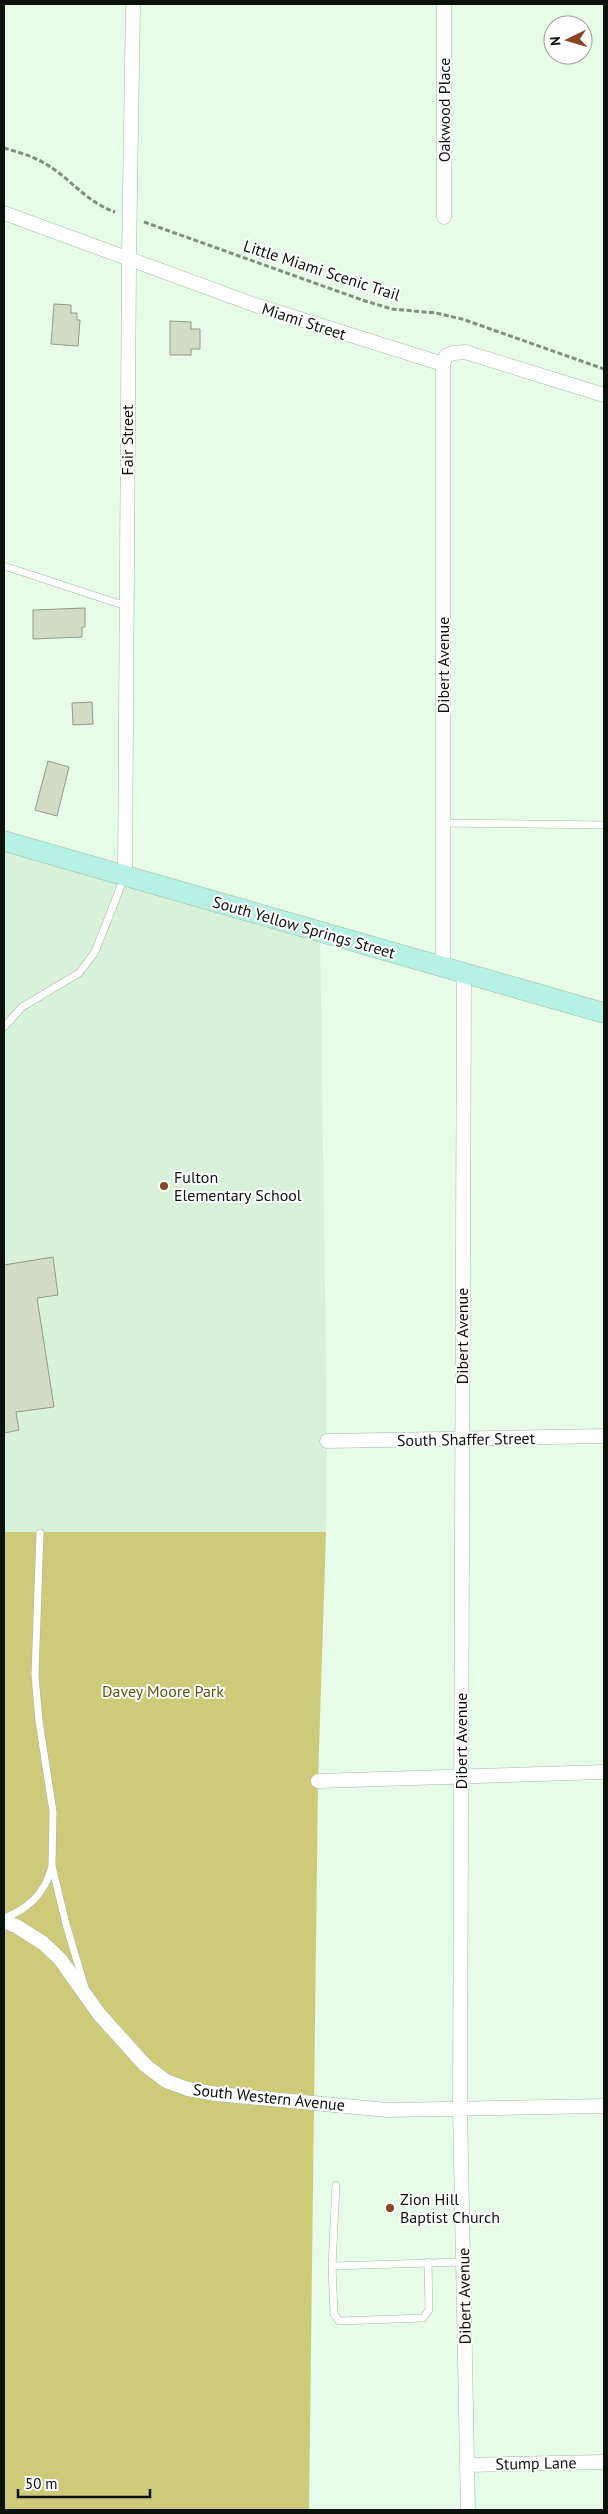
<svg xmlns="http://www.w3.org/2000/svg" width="608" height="2514" font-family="'PT Sans',sans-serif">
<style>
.built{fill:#d7f2d9}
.green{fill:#cecb78}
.building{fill:#d2dcc5;stroke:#929c86}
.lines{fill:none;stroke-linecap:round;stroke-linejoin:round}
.service-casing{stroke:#a3b7a4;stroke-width:8}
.minor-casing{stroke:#a3b7a4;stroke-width:15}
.secondary-casing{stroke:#a3b7a4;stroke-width:21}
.path{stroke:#808e81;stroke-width:3;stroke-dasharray:5 2.5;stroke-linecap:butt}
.service{stroke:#fff;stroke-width:7}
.minor{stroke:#fff;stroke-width:14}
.secondary{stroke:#b5f1e3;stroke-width:20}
.poi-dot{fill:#8c4523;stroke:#fff;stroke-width:2}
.labels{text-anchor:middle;stroke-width:4;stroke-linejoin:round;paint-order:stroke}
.street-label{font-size:16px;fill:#0b120b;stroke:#fff}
.poi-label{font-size:16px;fill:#0b120b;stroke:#fff;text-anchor:start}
.park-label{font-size:16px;fill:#5b570f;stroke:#fff}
</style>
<rect width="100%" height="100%" fill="#e6fbe8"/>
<!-- built -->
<path class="built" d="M4 841 320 931 327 1441 326 1532H4Z"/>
<!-- green -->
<path class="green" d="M4 1532H326L318 1781 309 2510H4Z"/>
<!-- building -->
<path class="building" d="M54 304 71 305V313H77V320H80L78 346 51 344Z
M170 321 191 322V329H200V349H191V355H170Z
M85 608V627H82V637L33 639V610Z
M92 702 93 724 73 725 72 703Z
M48 761 69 767 57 816 35 810Z
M53 1257 58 1295 37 1298 54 1407 16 1412 19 1430 4 1433V1265Z"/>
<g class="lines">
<defs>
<path id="service" d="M4 566 126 606
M443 823 604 825
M4 1027 22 1007 79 973 95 952 124 878
M40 1533 35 1675 39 1721 53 1812 52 1866 66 1924 85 1988
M4 1918C27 1910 45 1893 51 1869
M336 2185 332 2266 463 2262
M332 2266 334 2314 339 2321 423 2318 429 2310 428 2262"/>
<path id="minor" d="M4 213 255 305 443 364
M444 217V4
M125 876 129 257 133 4
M443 966V364L446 356 453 353 465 352 604 395
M464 972 460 2109 468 2510
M327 1441 604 1436
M318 1781 604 1772
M4 1921 16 1926 43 1943 60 1959 99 2014 145 2065 166 2081 188 2089 217 2094 388 2110 604 2106
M467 2465 604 2462"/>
<path id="secondary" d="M4 841 604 1013"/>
</defs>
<!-- service casing -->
<use href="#service" class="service-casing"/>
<!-- minor casing -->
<use href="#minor" class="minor-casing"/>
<!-- secondary casing -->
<use href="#secondary" class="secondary-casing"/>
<!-- path -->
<path class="path" d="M4 148C17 152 33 156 44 163 71 178 84 201 115 212
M144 222 365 301 392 309 436 313 462 319 604 369"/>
<!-- service -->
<use href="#service" class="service"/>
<!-- minor -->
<use href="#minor" class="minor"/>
<!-- secondary -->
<use href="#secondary" class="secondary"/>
</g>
<!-- markers -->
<g class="poi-dot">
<circle cx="164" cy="1186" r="5"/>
<circle cx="390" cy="2208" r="5"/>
</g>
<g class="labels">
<!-- street labels -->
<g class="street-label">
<text transform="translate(444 110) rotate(-90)" y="6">Oakwood Place</text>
<text transform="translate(322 270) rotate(18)" y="6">Little Miami Scenic Trail</text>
<text transform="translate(304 321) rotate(18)" y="6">Miami Street</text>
<text transform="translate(127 440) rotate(-90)" y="6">Fair Street</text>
<text transform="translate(443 665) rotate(-90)" y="6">Dibert Avenue</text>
<text transform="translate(304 927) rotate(16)" y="6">South Yellow Springs Street</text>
<text transform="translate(462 1336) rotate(-90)" y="6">Dibert Avenue</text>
<text transform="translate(466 1439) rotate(-1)" y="6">South Shaffer Street</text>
<text transform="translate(461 1741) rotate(-90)" y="6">Dibert Avenue</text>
<text transform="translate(269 2097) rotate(6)" y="6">South Western Avenue</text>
<text transform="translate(464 2296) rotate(-91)" y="6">Dibert Avenue</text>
<text transform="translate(536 2463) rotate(-1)" y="6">Stump Lane</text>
</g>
<!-- poi labels -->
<g class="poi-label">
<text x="174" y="1183">Fulton<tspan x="174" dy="18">Elementary School</tspan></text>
<text x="400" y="2205">Zion Hill<tspan x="400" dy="18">Baptist Church</tspan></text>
</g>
<!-- park labels -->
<g class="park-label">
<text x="163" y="1697">Davey Moore Park</text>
</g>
</g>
<!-- border -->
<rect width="608" height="2514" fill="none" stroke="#0b120b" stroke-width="10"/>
<!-- north arrow -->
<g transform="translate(568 40) rotate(265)"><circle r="24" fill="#ffffff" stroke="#9da09d"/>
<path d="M0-4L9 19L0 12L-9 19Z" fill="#8c4523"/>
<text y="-8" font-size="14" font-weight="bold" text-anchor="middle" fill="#0b120b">N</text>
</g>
<!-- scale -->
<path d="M18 2489v8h132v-8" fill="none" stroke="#0b120b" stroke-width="2.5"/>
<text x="25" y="2489" font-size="15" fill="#0b120b" stroke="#ffffff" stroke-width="4" paint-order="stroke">50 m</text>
</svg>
